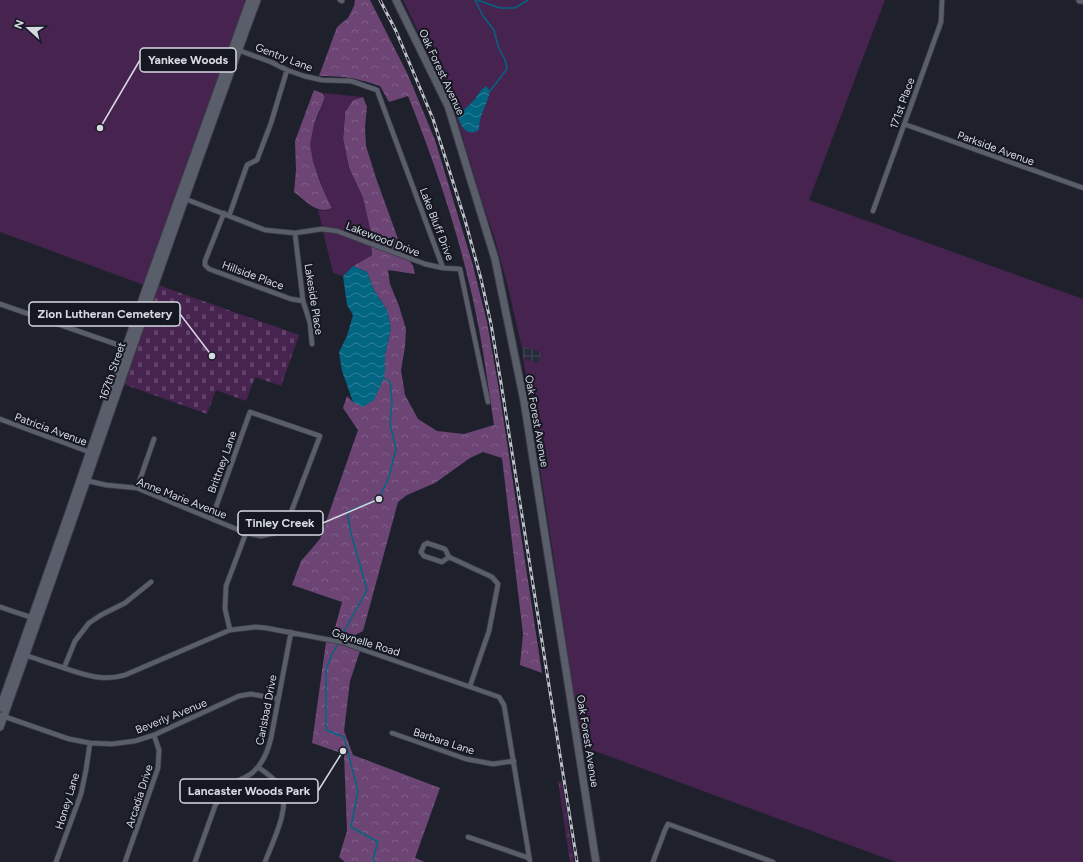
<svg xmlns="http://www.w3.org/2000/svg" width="1083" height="862" font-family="Figtree,sans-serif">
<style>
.industrial{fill:url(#industrial-grid)}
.grass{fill:url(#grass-tufts)}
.forest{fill:url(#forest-crowns)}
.cemetery{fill:url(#cemetery-stones)}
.park{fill:#472350}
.water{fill:url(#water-waves)}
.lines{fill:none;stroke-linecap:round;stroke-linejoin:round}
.stream{stroke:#026581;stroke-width:1.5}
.street-casing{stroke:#393c45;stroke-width:6}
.secondary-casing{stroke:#393c45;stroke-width:9}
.street{stroke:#5a5e6b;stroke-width:4.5}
.secondary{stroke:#5a5e6b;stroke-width:7}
.rail-casing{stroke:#bfc2c9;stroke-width:3}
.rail{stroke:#151823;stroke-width:1.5;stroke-dasharray:4.5;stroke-linecap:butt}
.labels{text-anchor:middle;stroke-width:4;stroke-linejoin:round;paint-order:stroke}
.street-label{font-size:11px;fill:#d6d9e0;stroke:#151823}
.leader{fill:none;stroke:#d6d9e0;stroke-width:1.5}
.callout-dot{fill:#d6d9e0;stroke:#151823;stroke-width:1.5}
.callout{fill:#151823;stroke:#d6d9e0;stroke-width:1.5}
.callout-label{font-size:12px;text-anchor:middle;font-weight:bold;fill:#d6d9e0}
</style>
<defs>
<pattern id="industrial-grid" width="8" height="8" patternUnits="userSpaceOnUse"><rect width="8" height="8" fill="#262a3b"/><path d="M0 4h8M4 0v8" fill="none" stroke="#454857"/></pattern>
<pattern id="grass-tufts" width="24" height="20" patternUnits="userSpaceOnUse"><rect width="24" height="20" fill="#472350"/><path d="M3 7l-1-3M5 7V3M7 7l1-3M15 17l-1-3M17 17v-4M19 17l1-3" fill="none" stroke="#614269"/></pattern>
<pattern id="forest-crowns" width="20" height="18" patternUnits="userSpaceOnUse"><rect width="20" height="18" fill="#6c4575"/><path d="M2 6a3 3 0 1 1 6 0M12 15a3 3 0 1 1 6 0" fill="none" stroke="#805f88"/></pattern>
<pattern id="cemetery-stones" width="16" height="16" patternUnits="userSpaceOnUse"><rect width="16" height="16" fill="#472350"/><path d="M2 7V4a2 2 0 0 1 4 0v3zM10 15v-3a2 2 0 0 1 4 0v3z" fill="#614269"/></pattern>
<pattern id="water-waves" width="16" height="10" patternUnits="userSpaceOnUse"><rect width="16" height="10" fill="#026581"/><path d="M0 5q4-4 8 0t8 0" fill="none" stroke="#328298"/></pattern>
</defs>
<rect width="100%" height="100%" fill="#1e212c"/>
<!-- industrial -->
<path class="industrial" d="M525 346 542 352 538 363 523 358 522 349Z"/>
<!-- grass -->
<path class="grass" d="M558 781 562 782 574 862H570Z"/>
<!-- forest -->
<path class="forest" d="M355 0H370L408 75 435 140 472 262 487 322 499 390 542 673 520 665 523 634 502 458 483 452 470 458 435 483 407 495 398 502 363 631 347 639 333 635 342 602 292 585 301 561 320 539 358 430 343 408 347 396 353 402 385 371V355L391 328 387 310 374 290 367 272 353 266 372 255 363 198 349 168 343 139 345 112 353 100 363 97 367 107 365 127 366 146 376 178 401 247 413 266 415 274 388 270 390 284 399 306 406 329 405 347 401 370 405 395 418 419 437 431 464 434 494 425C489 393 485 361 479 329 464 249 438 171 408 96L389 102 380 86C356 78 344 76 319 76L337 27 348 18 354 6Z
M314 90 322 93 325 97C322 107 316 116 314 126 306 154 320 184 332 208 317 215 306 201 294 192L296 170 295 141Z
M326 642 335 643 360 651 350 681 344 731 353 755 440 788 415 858 425 862H345L339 857 347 831 344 754 312 743Z"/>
<!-- cemetery -->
<path class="cemetery" d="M158 285 299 335 281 386 255 377 246 401 216 390 207 414 123 384Z"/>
<!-- park -->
<path class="park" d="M0 0H247L144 285 0 232Z
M403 0H885L809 200 1083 299V862H896L581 746 553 553 523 358 538 363 542 353 525 346 522 349 508 287 494 236 485 211 452 102Z
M322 93 363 97 353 100 345 112 343 139 349 168 363 198 371 232 372 255 353 266 343 276 333 273 318 210 326 211 332 208 326 196 313 162 310 144 314 126 325 98Z"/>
<!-- water -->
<path class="water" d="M486 86 490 91C487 106 479 114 479 130 468 137 462 128 458 118 462 110 467 108 473 101 478 96 479 91 486 86Z
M353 266 367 272 374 290 387 310 391 328 385 355V371L384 378 374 400 363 407 353 402 342 371 339 352 347 336 353 315 347 305 343 276Z"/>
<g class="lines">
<!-- stream -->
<path class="stream" d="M475 0 483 16 494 30 498 46 505 60 507 69 490 91
M477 0 500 8H515L528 0
M341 637 367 590 351 533 347 512 379 499 389 477 396 449 390 424 392 401 390 382 384 378
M337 645 331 656 326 670V730L344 737 358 791 351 827 378 842 373 859 375 862"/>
<defs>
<path id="street" d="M340 0 342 1
M238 50 271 62 287 70 304 76 322 80 351 81 377 90 443 268
M904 124 1083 188
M183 198 265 230 295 233 322 229 337 231 425 264 443 268 460 269 488 402
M873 211 941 22 942 0
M224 213 205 261V265L209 269 291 299 303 301
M229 216 247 165 257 160 271 123 287 70
M295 233 303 301 310 323 312 344
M0 304 127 348
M0 419 92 453
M84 480 106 485 137 488 246 533 261 536 275 533 290 515 320 436 250 412 212 518
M137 488 154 439
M449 557 442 562 424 556 421 552 424 545 427 543 445 549 449 557 492 577 498 584 489 631 470 686
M0 607 33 618
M230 630 225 609 226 586 246 533
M25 655C36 659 49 663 61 667 82 674 102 682 125 675L230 630 256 627 266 628 341 642 499 697 504 705 530 862
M64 668 75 641 89 623 101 615 125 603 151 582
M0 715 69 739 90 743 112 744 135 741 154 735 239 696 251 694 278 699
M392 733 466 759 493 764 514 761
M258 767C266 773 276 779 281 788 291 807 272 843 265 862
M468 837 529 858
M56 862 81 794 86 770 90 743
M125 862 158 768 159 750 154 735
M195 862 215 806C219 797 227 788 236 782 241 779 247 777 252 773 263 764 268 751 271 738L291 632
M653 862 665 830 668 824 773 862"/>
<path id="secondary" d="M396 0 448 106 495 259 524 401 596 862
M1080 0H1083
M0 708 66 521 148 283 250 0
M0 727C87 485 167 241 257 0"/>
</defs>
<!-- street casing -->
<use href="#street" class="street-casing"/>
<!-- secondary casing -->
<use href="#secondary" class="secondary-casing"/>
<!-- street -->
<use href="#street" class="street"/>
<!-- secondary -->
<use href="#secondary" class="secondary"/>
<defs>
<path id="rail" d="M380 0 396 31 433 119 465 220 481 279 491 324 501 383 577 862"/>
</defs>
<!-- rail casing -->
<use href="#rail" class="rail-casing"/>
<!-- rail -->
<use href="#rail" class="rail"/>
</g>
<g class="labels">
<!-- street labels -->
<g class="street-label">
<text transform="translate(284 57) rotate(21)" y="4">Gentry Lane</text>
<text transform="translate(442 72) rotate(65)" y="4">Oak Forest Avenue</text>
<text transform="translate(902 103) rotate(-70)" y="4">171st Place</text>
<text transform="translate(996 148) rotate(20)" y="4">Parkside Avenue</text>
<text transform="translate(437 224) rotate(69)" y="4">Lake Bluff Drive</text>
<text transform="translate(383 239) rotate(21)" y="4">Lakewood Drive</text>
<text transform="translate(253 275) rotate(20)" y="4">Hillside Place</text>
<text transform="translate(314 299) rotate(81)" y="4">Lakeside Place</text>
<text transform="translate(112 371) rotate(-71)" y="4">167th Street</text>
<text transform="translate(537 421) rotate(80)" y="4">Oak Forest Avenue</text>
<text transform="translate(51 429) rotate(20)" y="4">Patricia Avenue</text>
<text transform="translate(222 462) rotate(-70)" y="4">Brittney Lane</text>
<text transform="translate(182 498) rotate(21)" y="4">Anne Marie Avenue</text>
<text transform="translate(366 642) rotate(17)" y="4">Gaynelle Road</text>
<text transform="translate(266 710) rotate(-79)" y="4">Carlsbad Drive</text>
<text transform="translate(171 716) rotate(-22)" y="4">Beverly Avenue</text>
<text transform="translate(444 741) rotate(18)" y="4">Barbara Lane</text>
<text transform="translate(588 741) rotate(81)" y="4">Oak Forest Avenue</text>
<text transform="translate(139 796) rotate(-72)" y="4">Arcadia Drive</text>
<text transform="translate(67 801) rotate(-73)" y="4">Honey Lane</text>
</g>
</g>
<!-- callouts -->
<path class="leader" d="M100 128L140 60M212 356L180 314M379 499L323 523M343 751L318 791"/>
<g class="callout-dot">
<circle cx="100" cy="128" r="4"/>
<circle cx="212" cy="356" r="4"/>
<circle cx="379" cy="499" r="4"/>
<circle cx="343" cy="751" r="4"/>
</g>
<g class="callout">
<rect x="140" y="48" width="96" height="24" rx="4"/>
<rect x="29" y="302" width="151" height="24" rx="4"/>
<rect x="238" y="511" width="85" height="24" rx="4"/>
<rect x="180" y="779" width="138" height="24" rx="4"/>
</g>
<g class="callout-label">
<text x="188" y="64">Yankee Woods</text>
<text x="105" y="318">Zion Lutheran Cemetery</text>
<text x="280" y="527">Tinley Creek</text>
<text x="249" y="795">Lancaster Woods Park</text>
</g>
<!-- north arrow -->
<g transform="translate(28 28) rotate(291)" stroke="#151823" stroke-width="3" paint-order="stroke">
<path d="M0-3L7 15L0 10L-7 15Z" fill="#d6d9e0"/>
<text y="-6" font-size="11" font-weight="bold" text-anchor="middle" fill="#d6d9e0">N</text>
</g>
</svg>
